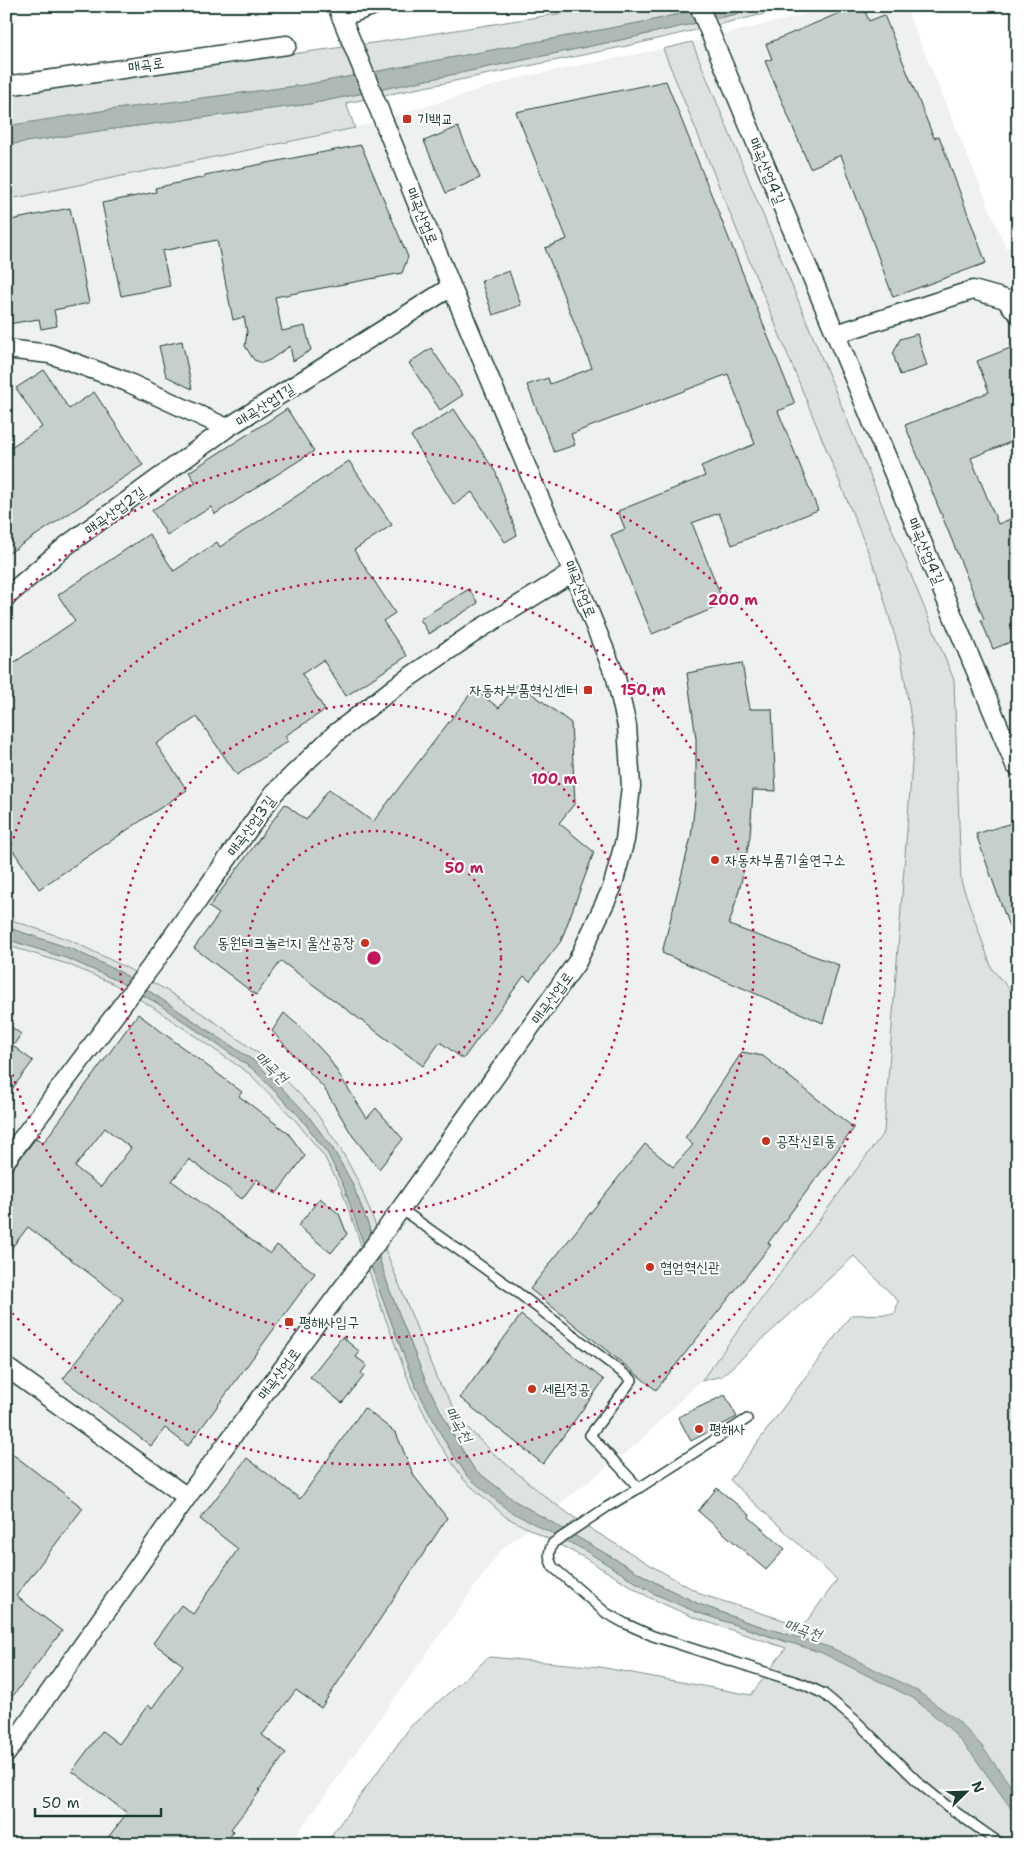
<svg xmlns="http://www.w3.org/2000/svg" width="1024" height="1850" font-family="'Shantell Sans','Poor Story',sans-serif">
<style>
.built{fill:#eef1f0}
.green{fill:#dee3e2;stroke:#7e908b}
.water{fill:#afbab7;stroke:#758883}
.building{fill:#c7cfcc;stroke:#1f3d34;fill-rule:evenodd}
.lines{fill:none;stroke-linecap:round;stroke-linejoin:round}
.service-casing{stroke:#1f3d34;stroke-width:12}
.minor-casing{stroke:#1f3d34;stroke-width:21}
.service{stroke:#fff;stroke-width:9}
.minor{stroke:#fff;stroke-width:18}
.ring{fill:none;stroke:#c2185b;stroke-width:2.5;stroke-dasharray:2.5 5}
.poi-dot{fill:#c8321e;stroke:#fff;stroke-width:2}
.labels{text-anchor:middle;stroke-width:4;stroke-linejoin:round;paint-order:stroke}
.street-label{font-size:15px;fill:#1f3d34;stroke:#fff}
.poi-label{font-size:15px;fill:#1f3d34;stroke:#fff;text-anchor:start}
.water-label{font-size:16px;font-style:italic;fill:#4a625b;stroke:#fff}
.centre{fill:#c2185b;stroke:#fff;stroke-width:2.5}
.ring-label{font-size:15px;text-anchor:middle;font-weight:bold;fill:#c2185b;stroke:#fff;stroke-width:4;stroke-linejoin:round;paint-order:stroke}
</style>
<rect width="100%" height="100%" fill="#fff"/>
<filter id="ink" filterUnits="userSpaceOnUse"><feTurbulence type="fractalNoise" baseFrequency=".02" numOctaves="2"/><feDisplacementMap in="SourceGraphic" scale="10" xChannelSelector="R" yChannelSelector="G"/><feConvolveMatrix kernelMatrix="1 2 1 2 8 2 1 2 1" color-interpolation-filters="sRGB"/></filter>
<g filter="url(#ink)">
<!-- built -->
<path class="built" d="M841 6H905L1006 248 1018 243V999L992 969 961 881 954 680 692 42Z
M663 49 876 571 901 657 914 737 884 1131 700 1381 638 1443 501 1550 290 1844H6V200L355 128 522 77Z"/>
<!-- green -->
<path class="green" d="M607 6H711L654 20 304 85 101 111 6 127V93L380 42Z
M772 6H798L627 46 346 103 355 128 15 198 6 153V145L105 130 310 104 625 39Z
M692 42 954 680 961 881 992 969 1018 999V1844H325L411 1726 489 1657 600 1667 751 1695 786 1648 695 1618 650 1598 583 1557 506 1517 464 1480 439 1443 411 1387 377 1296 356 1230 341 1188 324 1156 295 1120 250 1074 154 1008 114 984 67 964 6 945V939L69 959 116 980 157 1003 253 1069 300 1117 328 1154 344 1187 381 1295 415 1385 444 1440 467 1476 653 1593 696 1612 790 1643 795 1637 747 1622 699 1604 658 1584 515 1501 474 1469 453 1435 426 1382 390 1291 368 1224 352 1183 333 1149 306 1113 257 1063 122 973 72 949 6 927V918L72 941 125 967 166 990 215 1022 262 1056 312 1107 339 1146 358 1181 437 1379 465 1425 493 1453 548 1499 591 1529 657 1569 703 1595 803 1626 837 1580 730 1480 851 1315 895 1314 898 1301 854 1256 722 1376 701 1381 884 1132 914 737 901 657 876 571 663 49Z"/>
<!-- water -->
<path class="water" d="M711 6H772L625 39 310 104 105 130 6 145V126L101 111 304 85 654 20Z
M6 927 72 949 122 973 257 1063 306 1113 333 1149 352 1183 368 1224 390 1291 426 1382 453 1435 474 1469 515 1501 658 1584 699 1604 747 1622 832 1648 916 1690 957 1720 981 1745 1018 1796V1818L972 1754 949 1728 913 1698 822 1653 696 1612 653 1593 586 1551 509 1511 467 1476 444 1440 415 1385 381 1295 344 1187 328 1154 300 1117 253 1069 157 1003 116 980 69 959 6 939Z"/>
<!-- building -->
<path class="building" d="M856 6H863L869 21 884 15 934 138 939 136 986 263 893 297 841 155 810 168 765 61 772 59 766 44Z
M666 81 795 404 778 411 818 510 732 545 719 513 692 523 724 604 652 634 611 535 625 529 618 511 705 476 701 466 755 444 728 374 571 434 575 445 554 452 527 385 548 378 550 384 592 368 545 248 567 239 516 112Z
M458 127 480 178 446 193 424 141Z
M361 145 408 257 402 273 275 297 282 331 305 326 311 350 293 361 290 346 270 360 262 363 254 360 250 354 245 346 247 332 244 317 233 320 217 240 162 251 170 286 121 296 102 203 156 192 155 188 205 177V175Z
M70 208 89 303 54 310 57 326 41 329 39 319 8 324 6 315V221Z
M509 271 521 305 493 315 481 281Z
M917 334 927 366 900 375 893 354 900 339Z
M182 341 192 389 166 376 159 346Z
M1018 345V439L971 458 998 524 1018 516V639L993 649 981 620 984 619 905 425 989 392 977 361Z
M431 348 463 395 440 410 409 363Z
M44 370 69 409 94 392 143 465 6 555V450L42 427 16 388Z
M287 409 314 451 215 514 211 507 167 535 152 510 196 483 189 472Z
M454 409 496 473 517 535 505 542 472 492 454 505 411 436Z
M349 461 392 525 354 550 395 613 383 621 407 656 346 696 323 660 302 674 325 710 285 736 288 741 237 775 197 717 156 744 187 790 39 889 6 840V668L75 621 58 595 149 534 174 571 217 542 220 547Z
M469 589 478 603 429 634 420 619Z
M742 663 750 709H772L776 791 753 790 750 836 741 883 729 925 839 965 823 1023 662 953 691 837 696 792V739L687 673Z
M518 683 571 723 575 803 559 823 594 852 561 941 530 981 524 976 463 1059 440 1042 423 1066 281 961 256 995 194 948 219 914 209 907 285 804 306 820 329 789 373 822 474 689 499 708Z
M1018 821V945L1016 946 976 834Z
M284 1013 300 1027 328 1057 367 1118 376 1108 403 1139 379 1169 352 1135 324 1088 272 1031Z
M138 1014 242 1092 239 1096 288 1133 305 1156 276 1194 257 1179 242 1199 189 1159 172 1181 270 1254 277 1245 315 1273 188 1446 165 1428 151 1446 63 1379 123 1299 28 1227 6 1255V1177L36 1138 43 1143ZM105 1128 131 1148 101 1187 75 1167Z
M6 1023 21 1034 13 1046 33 1061 6 1097Z
M742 1052 763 1056 854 1128 768 1243 771 1245 656 1390 530 1289 645 1144 673 1167 693 1145 685 1138Z
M320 1198 339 1214 347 1234 331 1253 298 1226Z
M521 1315 604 1380 543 1464 460 1398Z
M342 1337 360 1352 356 1357 367 1365 361 1373 364 1376 342 1403 310 1377Z
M725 1395 737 1417 691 1441 678 1417Z
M364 1408 396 1433 414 1476 447 1518 321 1708 296 1690 262 1735 286 1753 259 1790 260 1791 231 1829 233 1831 224 1844H103L127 1813 72 1771 102 1731 119 1744 148 1705 152 1708 183 1665 153 1643 181 1605 193 1614 238 1549 200 1519 247 1458 300 1499Z
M6 1449 83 1508 16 1596 62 1631 6 1705Z
M717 1488 750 1515 749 1517 785 1549 766 1570 698 1511Z"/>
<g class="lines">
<defs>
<path id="service" d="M401 1209 509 1286 632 1380 590 1435 639 1488 747 1419
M639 1488 607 1507 553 1543C548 1552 548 1558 553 1567L606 1613 624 1623 653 1636 803 1684 824 1694 856 1721 920 1784 947 1806 1001 1844"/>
<path id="minor" d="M699 6 1015 765 1018 767
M341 17 372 6
M6 86 287 45
M836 334 973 290 1005 299 1018 314
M6 349 50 354 125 381 227 428 451 287
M6 597 67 545 227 428
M6 1160 153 964 274 793 336 733 395 687 478 630 573 572
M6 1367 187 1497
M6 1754 187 1497 377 1242 577 962 612 888 625 840 631 786 627 726 616 678 573 572 540 499 425 223 337 6"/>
</defs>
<!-- service casing -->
<use href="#service" class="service-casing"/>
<!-- minor casing -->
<use href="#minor" class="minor-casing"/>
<!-- service -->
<use href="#service" class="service"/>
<!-- minor -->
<use href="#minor" class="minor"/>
</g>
</g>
<!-- distance rings -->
<g class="ring">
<circle cx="374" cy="958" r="127"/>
<circle cx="374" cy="958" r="254"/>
<path d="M7 860A380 380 0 1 1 7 1056"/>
<path d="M9 606A507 507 0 1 1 9 1310"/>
</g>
<!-- markers -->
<g class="poi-dot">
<rect x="402" y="114" width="10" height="10" rx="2.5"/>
<rect x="583" y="685" width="10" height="10" rx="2.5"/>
<circle cx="715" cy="860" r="5"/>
<circle cx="365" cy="943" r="5"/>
<circle cx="766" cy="1141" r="5"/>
<circle cx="650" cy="1267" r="5"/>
<rect x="284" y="1317" width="10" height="10" rx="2.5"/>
<circle cx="532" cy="1389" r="5"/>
<circle cx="699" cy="1429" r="5"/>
</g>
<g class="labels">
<!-- street labels -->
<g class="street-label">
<text transform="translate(146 65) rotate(-8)" y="5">매곡로</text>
<text transform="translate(767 171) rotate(67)" y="5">매곡산업4길</text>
<text transform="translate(422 216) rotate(68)" y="5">매곡산업로</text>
<text transform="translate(265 405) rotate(-33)" y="5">매곡산업1길</text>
<text transform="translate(115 511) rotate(-36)" y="5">매곡산업2길</text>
<text transform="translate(926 551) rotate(67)" y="5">매곡산업4길</text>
<text transform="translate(580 589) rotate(68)" y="5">매곡산업로</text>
<text transform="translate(251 826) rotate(-54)" y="5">매곡산업3길</text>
<text transform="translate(552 998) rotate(-54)" y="5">매곡산업로</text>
<text transform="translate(279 1374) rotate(-53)" y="5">매곡산업로</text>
</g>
<!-- poi labels -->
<g class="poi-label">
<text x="417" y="124">기백교</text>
<text x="578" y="695" text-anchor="end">자동차부품혁신센터</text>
<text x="725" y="865">자동차부품기술연구소</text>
<text x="355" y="948" text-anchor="end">동원테크놀러지 울산공장</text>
<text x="776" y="1146">공작신뢰동</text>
<text x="660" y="1272">협업혁신관</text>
<text x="299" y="1327">평해사입구</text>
<text x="542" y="1394">세림정공</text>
<text x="709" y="1434">평해사</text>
</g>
<!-- water labels -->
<g class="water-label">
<text transform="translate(272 1067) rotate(43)" y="6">매곡천</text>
<text transform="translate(459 1424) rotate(60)" y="6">매곡천</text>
<text transform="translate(803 1629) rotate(18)" y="6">매곡천</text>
</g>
</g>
<circle cx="374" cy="958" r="8" class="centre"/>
<g class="ring-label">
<text x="733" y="605">200 m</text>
<text x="643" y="695">150 m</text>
<text x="554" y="784">100 m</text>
<text x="464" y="873">50 m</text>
</g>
<!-- margin -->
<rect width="1024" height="1850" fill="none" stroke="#fff" stroke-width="25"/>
<rect x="12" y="12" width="999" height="1825" fill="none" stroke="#1f3d34" stroke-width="2" filter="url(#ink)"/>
<!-- north arrow -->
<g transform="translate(966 1792) rotate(67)" stroke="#ffffff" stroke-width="4" paint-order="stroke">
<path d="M0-4L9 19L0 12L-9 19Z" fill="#1f3d34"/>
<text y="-8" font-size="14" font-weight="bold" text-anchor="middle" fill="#1f3d34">N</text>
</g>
<!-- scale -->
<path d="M35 1808v8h126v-8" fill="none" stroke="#1f3d34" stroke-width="2.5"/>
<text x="42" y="1808" font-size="15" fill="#1f3d34" stroke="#ffffff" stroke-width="4" paint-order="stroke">50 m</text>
</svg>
